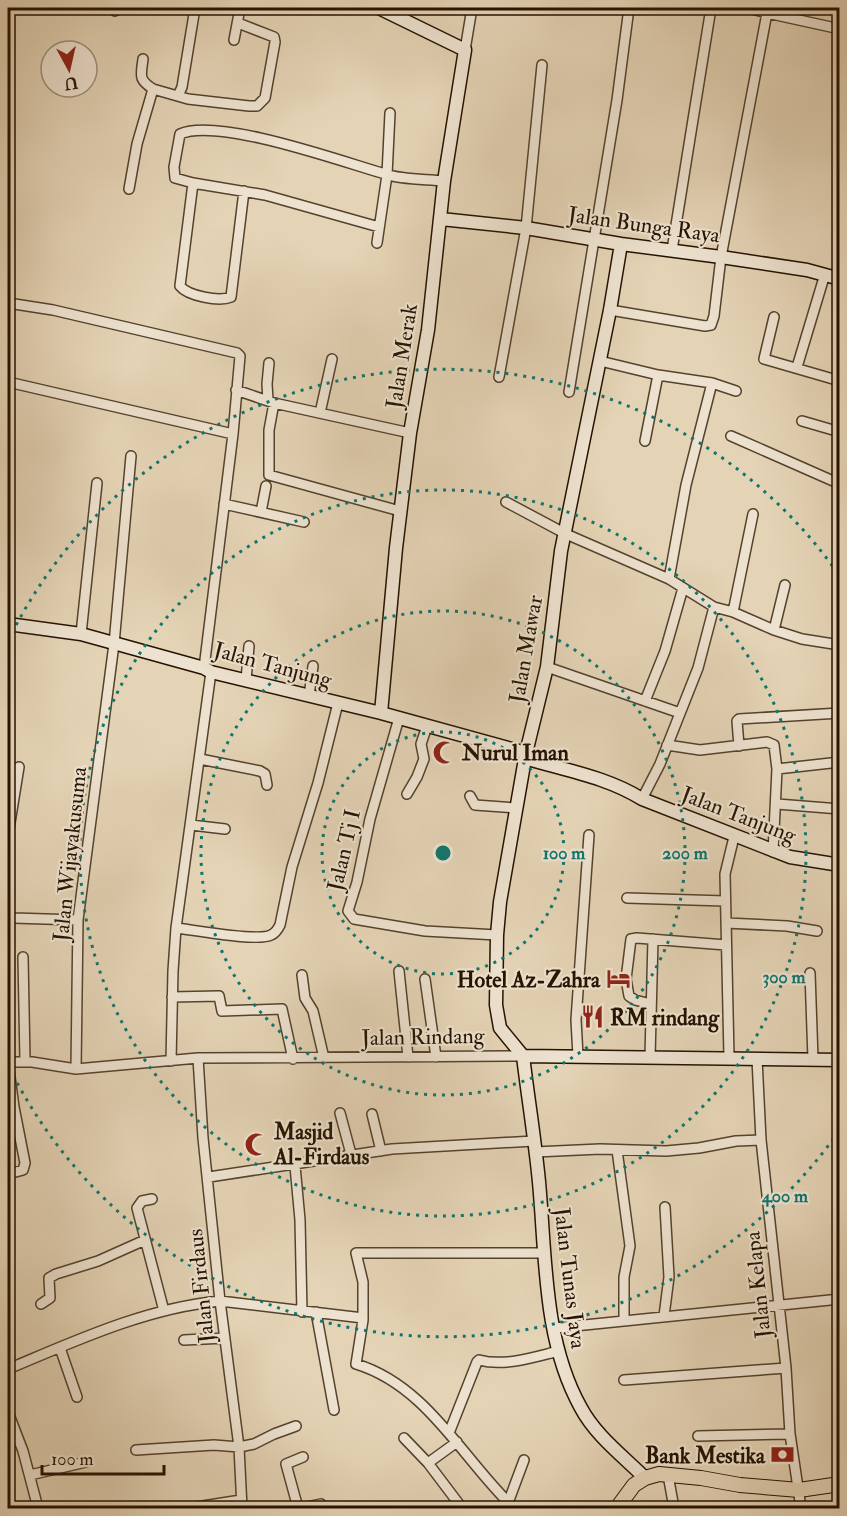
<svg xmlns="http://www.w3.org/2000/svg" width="847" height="1516" font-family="'IM FELL Double Pica',serif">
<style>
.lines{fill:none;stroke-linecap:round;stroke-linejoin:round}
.street-casing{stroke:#54422d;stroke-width:12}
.secondary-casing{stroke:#241200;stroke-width:15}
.primary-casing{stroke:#241200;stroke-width:16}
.street{stroke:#ede2cf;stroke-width:9}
.secondary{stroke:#ede2cf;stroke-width:12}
.primary{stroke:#e4d3b5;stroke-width:14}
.ring{fill:none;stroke:#0f766e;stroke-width:3;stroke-dasharray:3 6}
.labels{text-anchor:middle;stroke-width:4.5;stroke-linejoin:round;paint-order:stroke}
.street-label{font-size:22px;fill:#241200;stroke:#ede2cf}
.poi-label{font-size:22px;font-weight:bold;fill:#241200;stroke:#ede2cf;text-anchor:start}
.centre{fill:#0f766e;stroke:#ede2cf;stroke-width:3}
.ring-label{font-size:18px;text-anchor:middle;font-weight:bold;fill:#0f766e;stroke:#ede2cf;stroke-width:4.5;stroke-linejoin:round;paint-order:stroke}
</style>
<rect width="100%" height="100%" fill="#e4d3b5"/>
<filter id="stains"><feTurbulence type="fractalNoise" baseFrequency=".00333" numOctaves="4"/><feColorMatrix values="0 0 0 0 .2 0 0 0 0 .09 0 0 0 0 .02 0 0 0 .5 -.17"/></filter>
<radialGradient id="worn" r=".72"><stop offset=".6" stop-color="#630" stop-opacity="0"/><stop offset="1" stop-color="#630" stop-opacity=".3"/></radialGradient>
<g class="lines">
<defs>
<path id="street" d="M749 8 767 13
M115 11 116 8
M234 40 240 8
M465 50 472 8
M143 59C141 76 138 79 153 89
M178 96 182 87 195 8
M193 183 180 286C188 296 219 302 231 297L244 191
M129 189 137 144 153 89 188 99 249 106H257L265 98 275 42 274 37 238 23
M379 227 265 195 193 183 175 178 174 167 180 134C218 117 343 162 385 174 403 180 425 179 444 181
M377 243 387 175 390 113
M672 250 711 8
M8 303 53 310 237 353 240 356 233 434 204 668
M610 310 705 326 711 325 714 316 721 257 767 13 840 29
M774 317 764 359 840 381
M600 361 658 375 712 383 736 391
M797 367 825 274
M499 377 526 228 542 65
M8 382 233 434
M236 390 274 403 410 433
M569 392 617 100 629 8
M268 400 267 384 269 363
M274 403 269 430V475L400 511
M320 413 332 359
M802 421 840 432
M731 436 840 484
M645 441 658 375
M506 502 566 534 669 579 714 607 733 612 774 630 802 639 840 645
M224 504 304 522
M261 512 266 486
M669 579 686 485 712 383
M733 612 753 514
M774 630 785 585
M81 634 97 483
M547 667 680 713
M246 680 249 646
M309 696 313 666
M645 701 665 651 683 588
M399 718 370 819 357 882 348 911 354 919 425 931 497 935
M667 745 700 750 767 742 774 745 777 769 773 852
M739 746 737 721 739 719 840 713
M200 759 260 771 265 774 267 785
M777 769 840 762
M407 794 417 777 424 759 421 744 427 726
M470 796 475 805 516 808
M642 799 660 764 698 668 714 607
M777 804 840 809
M191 825 225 829
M8 835 19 767
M627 898 725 901
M8 913 13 918 78 920
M726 923 787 926 817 931
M176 928C194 930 258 942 271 935 276 933 278 929 280 925L292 867 318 783 338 703
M23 957 25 1061
M399 971 408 1057
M810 973 813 1059
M302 975 305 998 313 1011 324 1058
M425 979 436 1057
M172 997 219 996 222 1011 282 1009 293 1059
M651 1004 635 1000 629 996 626 979 631 939 637 938 726 945
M578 1056 576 1020 589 835
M650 1057 653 939
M729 1057 725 874 734 837
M198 1058 203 1138 220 1301 239 1447 242 1508
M757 1059 761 1140 786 1368 790 1434 801 1508
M171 1061 173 971 176 928 211 672
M8 1062H32L76 1069 198 1058 523 1056
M76 1069 78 920 114 644 131 456
M340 1113 351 1154
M372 1114 381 1151
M617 1150 630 1246 624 1277V1320
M535 1152 600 1149 666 1151 699 1148 736 1141 761 1140
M295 1166 300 1220 302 1312
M8 1174 23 1170 25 1163 14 1107 8 1062
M209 1177 392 1149 534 1141
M152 1199 142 1201 137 1208 164 1311
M41 1304 50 1298 49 1278 56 1274 98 1261 145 1240
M316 1312 334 1410
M664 1316 669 1277 665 1207
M555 1328 840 1299
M184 1340 225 1338
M60 1348 77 1397
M8 1369C75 1341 146 1308 220 1301L363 1318
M624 1380 786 1368
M8 1412 23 1451 38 1508
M449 1433 477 1362 479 1360C505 1367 534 1357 559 1351
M698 1436 790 1434
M404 1438 428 1463 462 1508
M136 1450 214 1445 239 1447 254 1444 274 1434 296 1426
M428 1463 457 1442
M30 1475 86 1462
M668 1475 674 1508
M508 1503 524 1460
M190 1508 241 1500
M298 1508 286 1464 303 1457
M302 1508 321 1504
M514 1508C463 1460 428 1386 356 1364L363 1320V1282L356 1253H543"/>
<path id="secondary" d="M379 8 465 50 444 181 428 330 410 433 396 548 381 713
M441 219 526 228 621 244 721 257 807 270 840 279
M8 624 81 634 204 668 211 672 381 713 526 753
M525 758C564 770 607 777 642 799L790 857 840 865
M523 1056 500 1028 496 1005 497 935 500 902 526 753 547 667 561 551 610 310 621 244
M523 1056C528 1098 535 1140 539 1182 546 1257 543 1340 581 1408 596 1436 623 1456 645 1478
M523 1056 840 1060"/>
<path id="primary" d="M617 1508 634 1485 645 1478 659 1474 701 1478 740 1485 799 1490 840 1484"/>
</defs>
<!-- street casing -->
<use href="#street" class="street-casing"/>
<!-- secondary casing -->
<use href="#secondary" class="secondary-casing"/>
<!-- primary casing -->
<use href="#primary" class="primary-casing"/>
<!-- street -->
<use href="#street" class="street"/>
<!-- secondary -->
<use href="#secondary" class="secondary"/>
<!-- primary -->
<use href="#primary" class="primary"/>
</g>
<!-- distance rings -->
<g class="ring">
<circle cx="443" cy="853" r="121"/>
<circle cx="443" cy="853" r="242"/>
<circle cx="443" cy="853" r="363"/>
<path d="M839 1131A484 484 0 0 1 8 1065M8 641A484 484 0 0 1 839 575"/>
</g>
<!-- icons -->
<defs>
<symbol id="mosque-bare" viewBox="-9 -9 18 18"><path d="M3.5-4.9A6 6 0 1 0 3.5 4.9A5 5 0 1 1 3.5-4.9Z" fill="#8f2418" stroke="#ede2cf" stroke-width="2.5" paint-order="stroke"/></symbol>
<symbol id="hotel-bare" viewBox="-9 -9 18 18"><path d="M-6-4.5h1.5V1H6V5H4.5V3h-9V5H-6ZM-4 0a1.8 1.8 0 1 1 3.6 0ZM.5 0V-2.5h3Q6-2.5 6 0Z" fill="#8f2418" stroke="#ede2cf" stroke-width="2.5" paint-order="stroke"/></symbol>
<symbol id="restaurant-bare" viewBox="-9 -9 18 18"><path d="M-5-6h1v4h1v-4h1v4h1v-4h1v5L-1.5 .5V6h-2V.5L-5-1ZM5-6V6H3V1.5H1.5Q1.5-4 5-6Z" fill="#8f2418" stroke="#ede2cf" stroke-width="2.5" paint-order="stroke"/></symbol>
<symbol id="bank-bare" viewBox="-9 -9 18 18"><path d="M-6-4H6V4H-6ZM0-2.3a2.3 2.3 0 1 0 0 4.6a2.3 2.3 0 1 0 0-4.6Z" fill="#8f2418" stroke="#ede2cf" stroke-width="2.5" paint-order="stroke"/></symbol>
</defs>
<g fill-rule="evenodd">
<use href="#mosque-bare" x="428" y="736" width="33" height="33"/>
<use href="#hotel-bare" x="602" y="962" width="33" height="33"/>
<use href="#restaurant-bare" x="576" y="1000" width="33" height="33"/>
<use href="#mosque-bare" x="240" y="1128" width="33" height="33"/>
<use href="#bank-bare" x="766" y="1438" width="33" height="33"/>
</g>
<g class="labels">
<!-- street labels -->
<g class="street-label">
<text transform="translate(644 224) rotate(8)" y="8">Jalan Bunga Raya</text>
<text transform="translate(401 356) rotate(-81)" y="8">Jalan Merak</text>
<text transform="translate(525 649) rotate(-80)" y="8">Jalan Mawar</text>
<text transform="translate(273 664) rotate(15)" y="8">Jalan Tanjung</text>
<text transform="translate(739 814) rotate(21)" y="8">Jalan Tanjung</text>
<text transform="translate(343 850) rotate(-77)" y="8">Jalan Tj I</text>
<text transform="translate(69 854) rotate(-84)" y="8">Jalan Wijayakusuma</text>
<text transform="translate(423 1036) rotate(-1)" y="8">Jalan Rindang</text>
<text transform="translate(571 1278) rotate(83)" y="8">Jalan Tunas Jaya</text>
<text transform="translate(757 1285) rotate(-96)" y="8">Jalan Kelapa</text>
<text transform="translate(200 1286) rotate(-96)" y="8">Jalan Firdaus</text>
</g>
<!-- poi labels -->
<g class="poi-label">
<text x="462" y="760">Nurul Iman</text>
<text x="600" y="987" text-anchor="end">Hotel Az-Zahra</text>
<text x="610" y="1025">RM rindang</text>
<text x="274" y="1139">Masjid<tspan x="274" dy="25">Al-Firdaus</tspan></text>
<text x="765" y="1463" text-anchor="end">Bank Mestika</text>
</g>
</g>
<circle cx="443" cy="853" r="9" class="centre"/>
<g class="ring-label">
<text x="564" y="859">100 m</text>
<text x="685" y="859">200 m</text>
<text x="784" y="983">300 m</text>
<text x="785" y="1202">400 m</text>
</g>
<!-- margin -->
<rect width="847" height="1516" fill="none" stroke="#e4d3b5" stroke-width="30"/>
<rect x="9" y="9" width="829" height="1498" fill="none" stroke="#241200" stroke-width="3"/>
<rect x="15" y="15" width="817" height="1486" fill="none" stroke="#241200" stroke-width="1.5"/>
<!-- north arrow -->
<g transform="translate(69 69) rotate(172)"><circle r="28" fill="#ede2cf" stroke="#9d8f7c" stroke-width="1.5"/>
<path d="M0-4.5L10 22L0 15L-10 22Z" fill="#8f2418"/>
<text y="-9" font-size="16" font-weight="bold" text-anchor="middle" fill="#241200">U</text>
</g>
<!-- scale -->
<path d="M42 1465v9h122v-9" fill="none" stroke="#241200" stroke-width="3"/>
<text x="51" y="1465" font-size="18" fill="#241200" stroke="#ede2cf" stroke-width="4.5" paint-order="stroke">100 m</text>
<rect width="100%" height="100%" filter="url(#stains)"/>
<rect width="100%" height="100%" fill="url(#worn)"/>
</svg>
